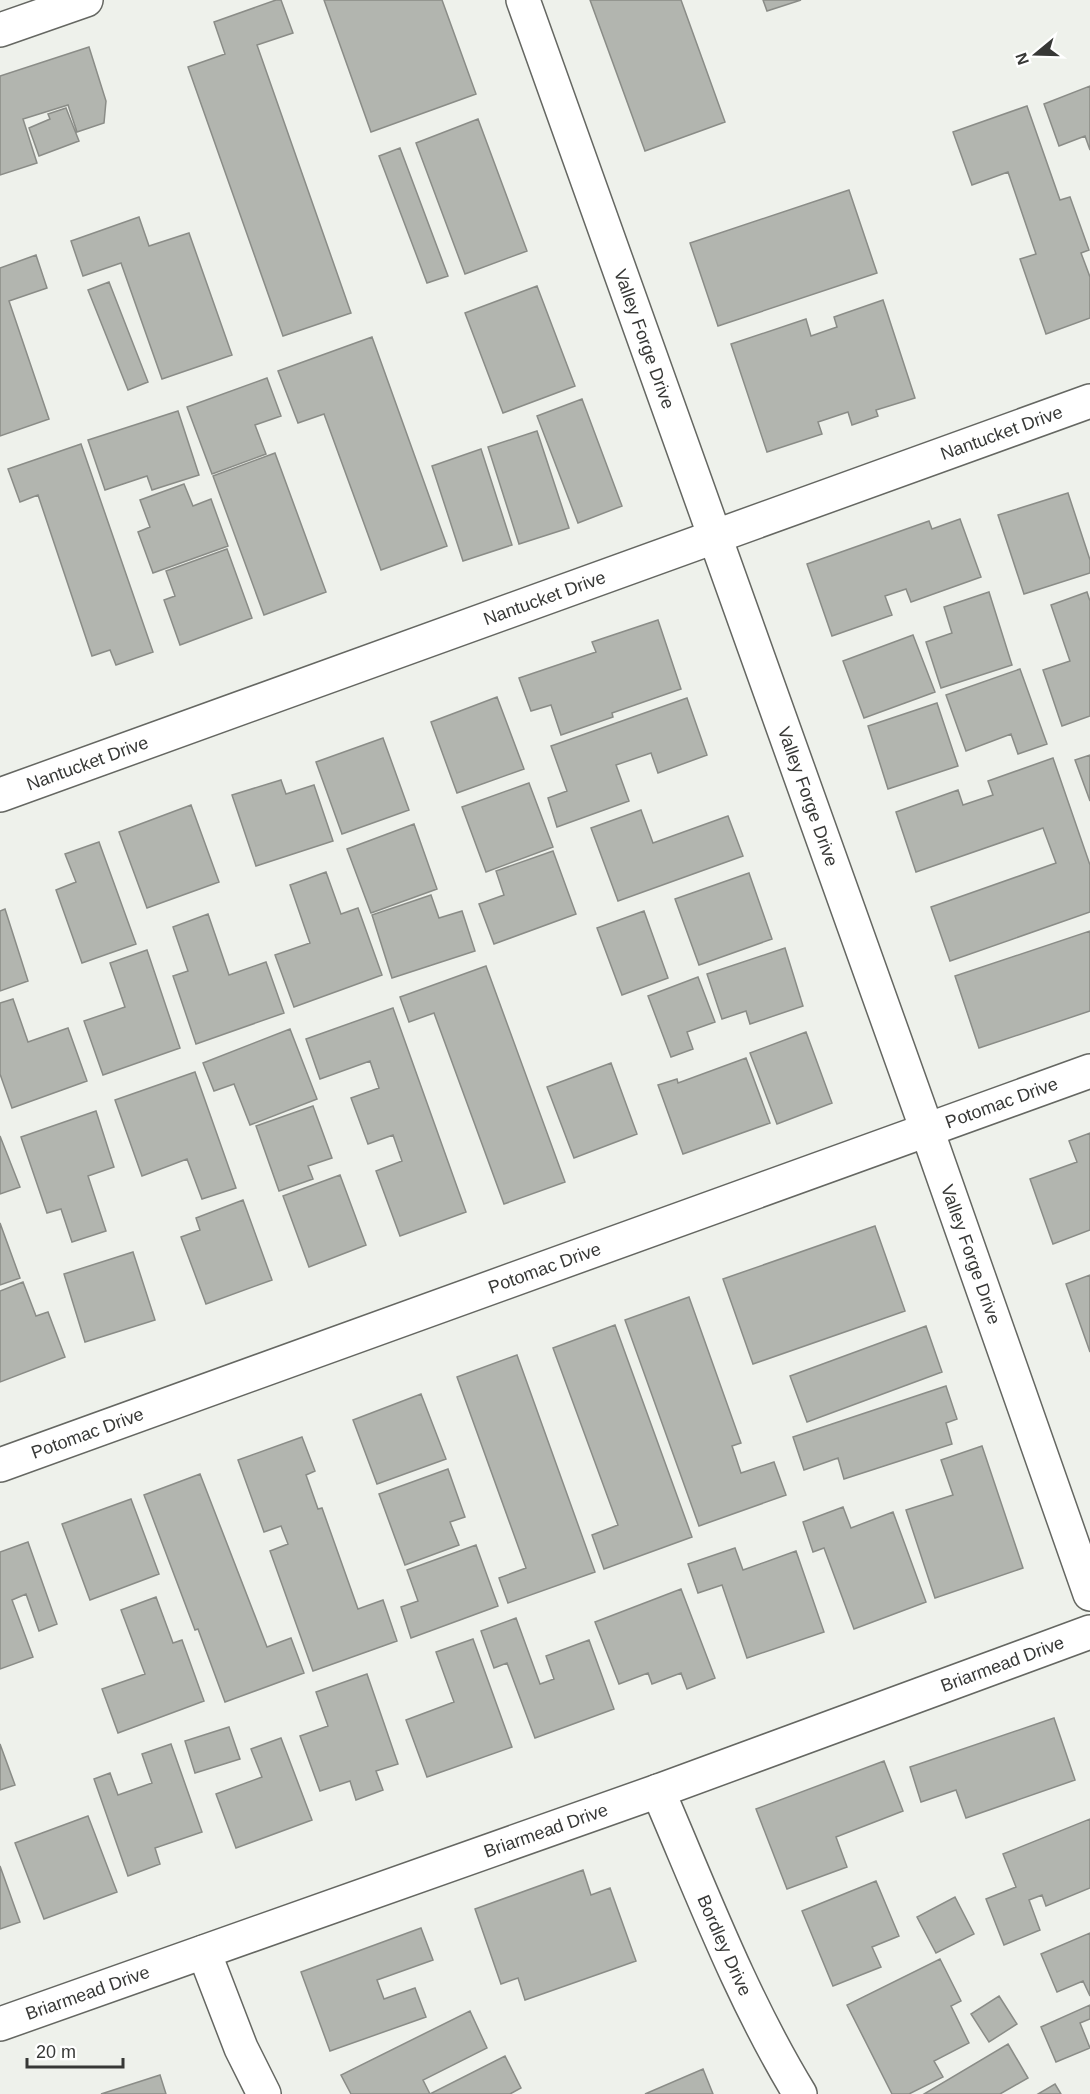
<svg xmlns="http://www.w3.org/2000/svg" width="1090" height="2094" font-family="Helvetica,sans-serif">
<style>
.building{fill:#b2b5af;stroke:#8a8c87;stroke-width:1.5}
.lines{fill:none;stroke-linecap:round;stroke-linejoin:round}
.street-casing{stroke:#656762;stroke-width:36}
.secondary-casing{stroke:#656762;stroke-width:36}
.street{stroke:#fff;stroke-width:33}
.secondary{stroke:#fff;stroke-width:33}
.labels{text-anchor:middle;stroke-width:6;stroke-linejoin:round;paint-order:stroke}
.street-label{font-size:18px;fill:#373836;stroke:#fff}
</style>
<rect width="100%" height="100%" fill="#eef1eb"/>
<!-- building -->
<path class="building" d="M276 0H281L293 33 257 45 351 313 283 336 188 67 225 54 214 22Z
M324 0H442L476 94 371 132Z
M590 0H681L725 122 645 151Z
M763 0H801L767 11Z
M89 47 106 101 104 123 77 132 68 105 23 119 37 163 0 175V76Z
M1090 86V150L1085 136 1059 146 1044 104Z
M1027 106 1060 200 1070 197 1089 250 1081 253 1090 277V318L1046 334 1020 259 1036 254 1008 172 972 185 953 132Z
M66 108 79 141 39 156 29 128 50 119 48 114Z
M478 119 527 251 465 274 416 143Z
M400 148 448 276 427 283 379 156Z
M849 190 877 273 718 326 690 243Z
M139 217 149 246 189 233 232 355 162 379 121 263 83 276 71 241Z
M36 255 47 288 9 301 49 419 0 436V268Z
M109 282 148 382 128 390 88 290Z
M537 286 575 386 503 413 465 313Z
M883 300 915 398 876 410 878 416 852 425 848 412 818 422 822 434 767 452 731 344 806 319 811 336 837 327 834 317Z
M372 337 447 546 381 570 324 414 298 423 278 371Z
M267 378 281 416 255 425 266 454 212 474 187 407Z
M582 399 622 506 578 523 537 416Z
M178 411 199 475 152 490 147 476 105 490 88 440Z
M537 431 569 528 519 544 488 447Z
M81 444 153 652 116 665 110 650 92 656 38 495 20 502 8 469Z
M481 449 512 545 463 561 432 466Z
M275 453 326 592 264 615 213 476Z
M184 484 193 506 211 499 228 546 153 573 138 532 150 527 140 500Z
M1068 493 1090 560V573L1024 594 998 515Z
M960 519 981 577 911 602 906 589 885 596 892 615 832 636 807 564 929 521 932 529Z
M227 549 252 618 180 645 164 600 175 596 166 571Z
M989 592 1012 665 941 688 926 642 952 633 944 607Z
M1087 592 1090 601V716L1062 726 1043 670 1070 661 1051 605Z
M658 620 681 689 612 713 613 717 561 735 551 705 531 711 519 678 596 652 592 642Z
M913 635 935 692 864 718 843 661Z
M1020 669 1047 744 1018 754 1011 734 966 751 946 695Z
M497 697 524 769 457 793 431 722Z
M687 698 707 755 658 773 651 753 616 765 629 801 557 827 548 798 567 791 551 746Z
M937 703 958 766 888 789 868 726Z
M383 738 409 810 342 834 316 762Z
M1090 755V801L1075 760Z
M1053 758 1090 865V912L950 961 931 907 1056 863 1043 828 916 872 896 812 958 790 963 805 993 795 988 781Z
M281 780 286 794 314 785 333 841 256 866 232 795Z
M529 783 553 847 486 872 462 807Z
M191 805 219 882 147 908 119 832Z
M641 810 653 843 728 816 743 856 618 901 591 828Z
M414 824 437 889 371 913 347 849Z
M99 842 136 944 82 963 56 890 76 882 65 854Z
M553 851 576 914 494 944 479 904 504 895 496 871Z
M326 872 341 914 358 908 382 975 294 1007 275 955 310 943 290 885Z
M749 873 772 939 699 965 675 899Z
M431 895 439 918 462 911 475 951 392 978 372 915Z
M5 909 28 981 0 991V911Z
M644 911 668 978 622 995 597 928Z
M208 914 229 975 266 962 284 1013 196 1044 173 976 188 971 173 927Z
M1090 931V1011L979 1048 955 976Z
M785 948 803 1006 750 1024 746 1011 722 1019 707 974Z
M147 950 180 1048 103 1075 84 1021 125 1007 110 963Z
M486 966 565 1182 504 1204 434 1013 409 1022 400 997Z
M698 977 715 1022 687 1032 693 1049 671 1057 648 996Z
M13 999 28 1042 68 1028 87 1081 12 1108 0 1074V1003Z
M393 1008 466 1212 400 1236 376 1171 402 1161 393 1135 368 1144 351 1098 379 1088 370 1061 320 1079 306 1039Z
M290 1029 317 1099 250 1125 234 1084 214 1091 203 1063Z
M806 1032 832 1103 777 1124 750 1053Z
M746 1058 770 1123 683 1154 658 1085 677 1079 678 1083Z
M611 1063 637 1134 574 1158 547 1087Z
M195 1072 236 1188 202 1199 187 1159 142 1176 115 1100Z
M313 1106 332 1158 308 1166 313 1179 279 1191 256 1126Z
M96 1111 114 1167 88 1176 106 1231 72 1242 61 1209 47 1213 21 1137Z
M1090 1133V1230L1053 1244 1030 1179 1077 1162 1069 1141Z
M0 1136 20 1187 0 1194Z
M340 1175 366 1245 309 1267 283 1196Z
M243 1200 272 1280 206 1304 181 1237 200 1230 196 1218Z
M0 1223 20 1278 0 1285Z
M875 1226 905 1311 753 1364 723 1279Z
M133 1252 155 1320 85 1342 64 1274Z
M1090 1275V1352L1066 1284Z
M23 1282 36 1316 48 1312 65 1357 0 1382V1291Z
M689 1297 741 1443 732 1446 741 1473 774 1462 786 1495 699 1526 625 1320Z
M615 1325 692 1537 604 1569 592 1535 618 1525 553 1348Z
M926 1326 942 1372 807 1422 790 1376Z
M517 1355 595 1572 508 1603 499 1578 526 1568 457 1377Z
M946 1386 957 1419 946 1423 952 1444 844 1479 838 1458 804 1470 793 1437Z
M421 1394 446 1459 377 1484 353 1420Z
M302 1437 315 1471 306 1475 318 1509 322 1508 358 1609 383 1600 397 1641 313 1671 270 1551 288 1544 281 1526 264 1532 238 1460Z
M982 1446 1023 1568 935 1598 906 1510 953 1495 941 1460Z
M448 1469 465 1517 450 1522 459 1545 405 1565 379 1494Z
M200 1474 267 1647 291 1638 304 1673 225 1702 198 1629 195 1630 144 1495Z
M131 1499 159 1574 90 1600 62 1524Z
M843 1507 851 1528 893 1512 926 1602 854 1629 824 1548 813 1552 803 1522Z
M28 1542 57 1624 39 1631 26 1594 12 1600 33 1657 0 1669V1552Z
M476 1545 498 1606 411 1638 401 1607 418 1601 407 1570Z
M735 1548 743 1570 796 1551 824 1632 747 1658 722 1585 698 1593 688 1564Z
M681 1589 715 1678 687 1689 681 1673 652 1684 648 1673 619 1684 595 1622Z
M156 1597 173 1643 182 1640 204 1701 118 1733 102 1689 145 1674 121 1610Z
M516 1618 540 1684 554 1679 546 1656 589 1640 614 1709 535 1738 507 1663 494 1668 481 1631Z
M473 1639 512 1747 427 1777 406 1720 454 1702 436 1652Z
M367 1674 398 1764 376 1771 383 1790 356 1800 350 1781 320 1791 300 1736 328 1726 316 1692Z
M1054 1718 1075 1780 966 1818 956 1790 921 1802 910 1767Z
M229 1727 240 1759 195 1773 185 1741Z
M281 1738 312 1820 236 1848 216 1794 262 1777 251 1749Z
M0 1744 15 1785 0 1790Z
M171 1744 202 1832 155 1848 160 1864 128 1876 94 1779 110 1773 118 1795 152 1783 142 1754Z
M884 1761 903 1811 836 1837 847 1867 787 1889 756 1809Z
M88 1816 117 1892 44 1919 15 1843Z
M1090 1819V1888L1046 1906 1042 1895 1029 1900 1040 1930 1004 1945 986 1899 1016 1887 1003 1854Z
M0 1866 20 1922 0 1929Z
M583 1870 591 1895 610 1888 636 1961 525 2000 518 1978 501 1984 475 1909Z
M876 1881 899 1936 872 1947 881 1967 833 1986 802 1911Z
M955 1897 974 1934 936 1953 917 1917Z
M421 1928 433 1960 377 1980 384 1999 415 1988 426 2017 330 2051 301 1972Z
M1090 1933V1996L1083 1981 1057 1992 1041 1954Z
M940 1959 961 2001 951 2006 969 2043 934 2061 943 2077 909 2094H892L847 2005Z
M999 1996 1017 2024 989 2042 971 2014Z
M1090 2005V2019L1080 2023 1090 2048 1056 2062 1041 2027Z
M470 2011 487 2048 423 2080 430 2094 505 2056 521 2088 510 2094H351L341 2075Z
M1008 2044 1028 2078 1000 2094H924Z
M703 2069 713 2094H645Z
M160 2075 166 2094H101Z
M1055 2084 1061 2094H1038Z"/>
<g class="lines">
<defs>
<g id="street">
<path id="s1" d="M0 795 1090 401"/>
<path id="s2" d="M927 1130 1090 1594"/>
<path id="s3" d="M658 1791C702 1893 742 1999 800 2094"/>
<path d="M204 1952 241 2048 264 2094"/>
<path id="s4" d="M0 2024 658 1791 1090 1632"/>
</g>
<g id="secondary">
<path id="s5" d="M523 0 927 1130"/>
<path d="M0 30 86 0"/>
<path id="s6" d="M0 1465 1090 1071"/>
</g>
</defs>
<!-- street casing -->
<use href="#street" class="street-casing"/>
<!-- secondary casing -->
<use href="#secondary" class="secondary-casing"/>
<!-- street -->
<use href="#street" class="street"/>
<!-- secondary -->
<use href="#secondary" class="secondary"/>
</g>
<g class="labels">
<!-- street labels -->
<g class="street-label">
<text dy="6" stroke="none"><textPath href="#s5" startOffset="360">Valley Forge Drive</textPath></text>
<text dy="6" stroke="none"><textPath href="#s1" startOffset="1065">Nantucket Drive</textPath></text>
<text dy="6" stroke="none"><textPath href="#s1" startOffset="579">Nantucket Drive</textPath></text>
<text dy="6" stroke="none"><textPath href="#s1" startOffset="93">Nantucket Drive</textPath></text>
<text dy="6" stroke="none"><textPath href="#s5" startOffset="846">Valley Forge Drive</textPath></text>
<text dy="6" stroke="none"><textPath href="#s6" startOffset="1065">Potomac Drive</textPath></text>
<text dy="6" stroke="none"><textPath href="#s2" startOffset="132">Valley Forge Drive</textPath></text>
<text dy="6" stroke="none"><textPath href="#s6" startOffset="579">Potomac Drive</textPath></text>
<text dy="6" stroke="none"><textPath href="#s6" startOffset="93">Potomac Drive</textPath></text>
<text dy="6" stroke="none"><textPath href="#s4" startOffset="1065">Briarmead Drive</textPath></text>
<text dy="6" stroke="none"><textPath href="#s4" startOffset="579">Briarmead Drive</textPath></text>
<text dy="6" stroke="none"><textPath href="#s3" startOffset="168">Bordley Drive</textPath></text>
<text dy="6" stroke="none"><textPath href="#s4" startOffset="93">Briarmead Drive</textPath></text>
</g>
</g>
<!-- north arrow -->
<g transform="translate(1036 54) rotate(251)" stroke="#ffffff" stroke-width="4.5" paint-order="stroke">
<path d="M0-4.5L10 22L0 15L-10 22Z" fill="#373836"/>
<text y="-9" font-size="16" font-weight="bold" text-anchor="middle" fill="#373836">N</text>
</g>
<!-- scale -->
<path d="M27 2058v9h96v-9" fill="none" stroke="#373836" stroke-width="3"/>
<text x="36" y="2058" font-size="18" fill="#373836" stroke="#ffffff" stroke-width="4.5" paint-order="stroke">20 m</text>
</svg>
